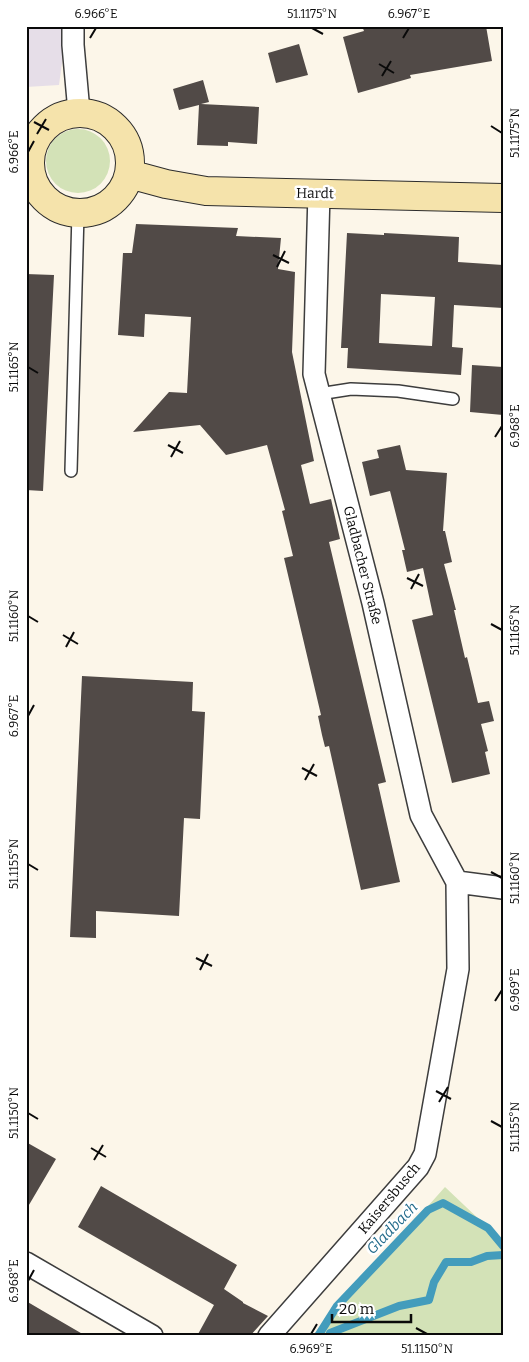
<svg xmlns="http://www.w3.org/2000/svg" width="529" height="1362" font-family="Bitter,serif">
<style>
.industrial{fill:#e6dee8}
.green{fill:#d3e2b7}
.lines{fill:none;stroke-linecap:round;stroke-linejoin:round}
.stream{stroke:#439cbc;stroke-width:8}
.building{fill:#514a47;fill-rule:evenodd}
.service-casing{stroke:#3d3d3d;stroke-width:14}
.minor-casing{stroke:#3d3d3d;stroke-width:24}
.secondary-casing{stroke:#2c2c2c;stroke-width:30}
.service{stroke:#fff;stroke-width:11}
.minor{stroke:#fff;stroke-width:21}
.secondary{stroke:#f5e3ab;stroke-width:28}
.ticks{fill:none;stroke:#0a0a0a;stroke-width:2}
.labels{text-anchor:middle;stroke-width:5;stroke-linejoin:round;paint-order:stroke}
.street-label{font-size:14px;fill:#0a0a0a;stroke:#fff}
.water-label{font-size:15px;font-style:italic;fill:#236b8b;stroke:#fff}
.neatline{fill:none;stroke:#0a0a0a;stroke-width:2}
.ticks-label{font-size:12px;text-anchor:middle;fill:#0a0a0a}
</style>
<rect width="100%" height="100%" fill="#fcf6e9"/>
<!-- industrial -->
<path class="industrial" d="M26 26H67L59 85 26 87Z"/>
<!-- green -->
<path class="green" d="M46 161a32 32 0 1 1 64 0a32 32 0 1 1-64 0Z
M445 1187 503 1242V1336H312Z"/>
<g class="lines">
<!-- stream -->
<path class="stream" d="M318 1336 337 1306 428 1210 443 1203 488 1228 503 1246
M329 1336 330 1333 399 1306 429 1300 434 1282 446 1262H471L487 1256 503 1255"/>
</g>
<!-- building -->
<path class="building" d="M362 26H486L492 61 410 75 411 78 358 93 343 37 364 31Z
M299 44 308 75 276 83 268 53Z
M203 80 209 102 201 104 259 107 257 144 228 142V146L197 145 199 105 179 110 173 89Z
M136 224 238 228 236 236 281 238 278 269 295 272 292 352 314 461 301 465 310 504 331 499 340 539 329 542 386 782 378 784 400 882 361 890 329 746 325 747 322 735 318 716 321 715 284 558 293 556 282 511 285 510 267 445 226 455 200 425 133 432 169 392 187 393 191 317 145 314 144 337 118 335 123 253H132Z
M347 233 384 235V233L459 237 458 262 503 265V308L454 305 452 347 463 348 461 375 347 368 348 348H341ZM381 294 435 297 432 346 379 343Z
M26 274 54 275 43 491 26 490Z
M472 365 503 367V415L470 412Z
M400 445 406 470 447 473 443 531H445L452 562 444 564 456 610H454L465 658 467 657 478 703 489 701 494 721 481 724 488 751 485 752 490 774 452 783 412 620 433 615 423 568 407 572 402 550H405L390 491 370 496 362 462 379 458 377 450Z
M82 676 193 682 192 711 205 712 200 819 184 818 179 916 96 911V938L70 937Z
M26 1142 56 1159 26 1210Z
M101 1186 237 1265 224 1289 243 1302V1303L268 1316 250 1336H197L214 1305 78 1227Z
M26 1301 43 1311 86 1336H26Z"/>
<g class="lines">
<defs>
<path id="service" d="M319 394 351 389 398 391 453 399
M71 471 78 213"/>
<path id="minor" d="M73 26V45L79 112
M457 882 503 888
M26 1263 152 1336
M269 1336 418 1167 425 1154 458 969 457 882 421 815 373 603 314 374 319 193"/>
<path id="secondary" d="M30 163a50 50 0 1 1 100 0a50 50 0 1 1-100 0Z
M129 174 166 184 206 191 503 198"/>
</defs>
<!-- service casing -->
<use href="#service" class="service-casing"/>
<!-- minor casing -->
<use href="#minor" class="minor-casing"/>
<!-- secondary casing -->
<use href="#secondary" class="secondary-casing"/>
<!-- service -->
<use href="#service" class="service"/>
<!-- minor -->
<use href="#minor" class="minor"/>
<!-- secondary -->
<use href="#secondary" class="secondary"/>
</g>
<!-- ticks -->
<path class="ticks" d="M312 28 323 34M90 38 96 28M403 38 409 28M379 64 394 73M382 76 391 61M34 122 49 130M491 126 502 133M37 134 46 119M28 152 34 141M273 255 289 263M277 267 285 251M28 367 38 373M495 437 502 426M168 445 183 453M171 457 180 441M407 578 423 586M411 589 419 574M28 616 38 622M491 624 502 630M63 635 78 644M66 647 74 632M28 716 34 705M302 768 317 776M305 780 314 764M28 864 38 870M491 872 502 878M196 958 212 966M200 970 208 954M495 1001 502 990M436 1091 451 1099M439 1102 448 1087M28 1113 38 1119M491 1121 502 1127M91 1148 106 1157M94 1160 103 1145M28 1281 34 1270M416 1328 427 1334M311 1334 317 1324"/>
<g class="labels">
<!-- street labels -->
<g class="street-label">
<text transform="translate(315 193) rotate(1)" y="5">Hardt</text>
<text transform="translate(363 565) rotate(76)" y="5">Gladbacher Straße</text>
<text transform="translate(389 1198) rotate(-50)" y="5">Kaisersbusch</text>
</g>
<!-- water labels -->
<g class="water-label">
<text transform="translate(392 1228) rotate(-46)" y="5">Gladbach</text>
</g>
</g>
<!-- border -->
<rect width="529" height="1362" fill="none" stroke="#ffffff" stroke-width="55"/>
<!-- scale -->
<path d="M332 1314v8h79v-8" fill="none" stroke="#0a0a0a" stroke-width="2.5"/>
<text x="339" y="1314" font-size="15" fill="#0a0a0a" stroke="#ffffff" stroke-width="4" paint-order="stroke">20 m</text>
<rect x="28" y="28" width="474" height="1306" class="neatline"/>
<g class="ticks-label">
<text x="96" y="18">6.966°E</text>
<text x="312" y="18">51.1175°N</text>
<text x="409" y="18">6.967°E</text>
<text transform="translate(515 133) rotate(-90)" y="4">51.1175°N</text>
<text transform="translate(14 152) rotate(-90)" y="4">6.966°E</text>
<text transform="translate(14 367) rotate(-90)" y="4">51.1165°N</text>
<text transform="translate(515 426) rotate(-90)" y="4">6.968°E</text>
<text transform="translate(14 616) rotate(-90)" y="4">51.1160°N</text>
<text transform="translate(515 630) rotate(-90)" y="4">51.1165°N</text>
<text transform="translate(14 716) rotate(-90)" y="4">6.967°E</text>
<text transform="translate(14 864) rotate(-90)" y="4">51.1155°N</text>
<text transform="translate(515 878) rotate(-90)" y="4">51.1160°N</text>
<text transform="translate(515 990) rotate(-90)" y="4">6.969°E</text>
<text transform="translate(14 1113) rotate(-90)" y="4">51.1150°N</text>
<text transform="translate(515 1127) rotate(-90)" y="4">51.1155°N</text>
<text transform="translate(14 1281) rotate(-90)" y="4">6.968°E</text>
<text x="311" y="1353">6.969°E</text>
<text x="427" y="1353">51.1150°N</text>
</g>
</svg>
